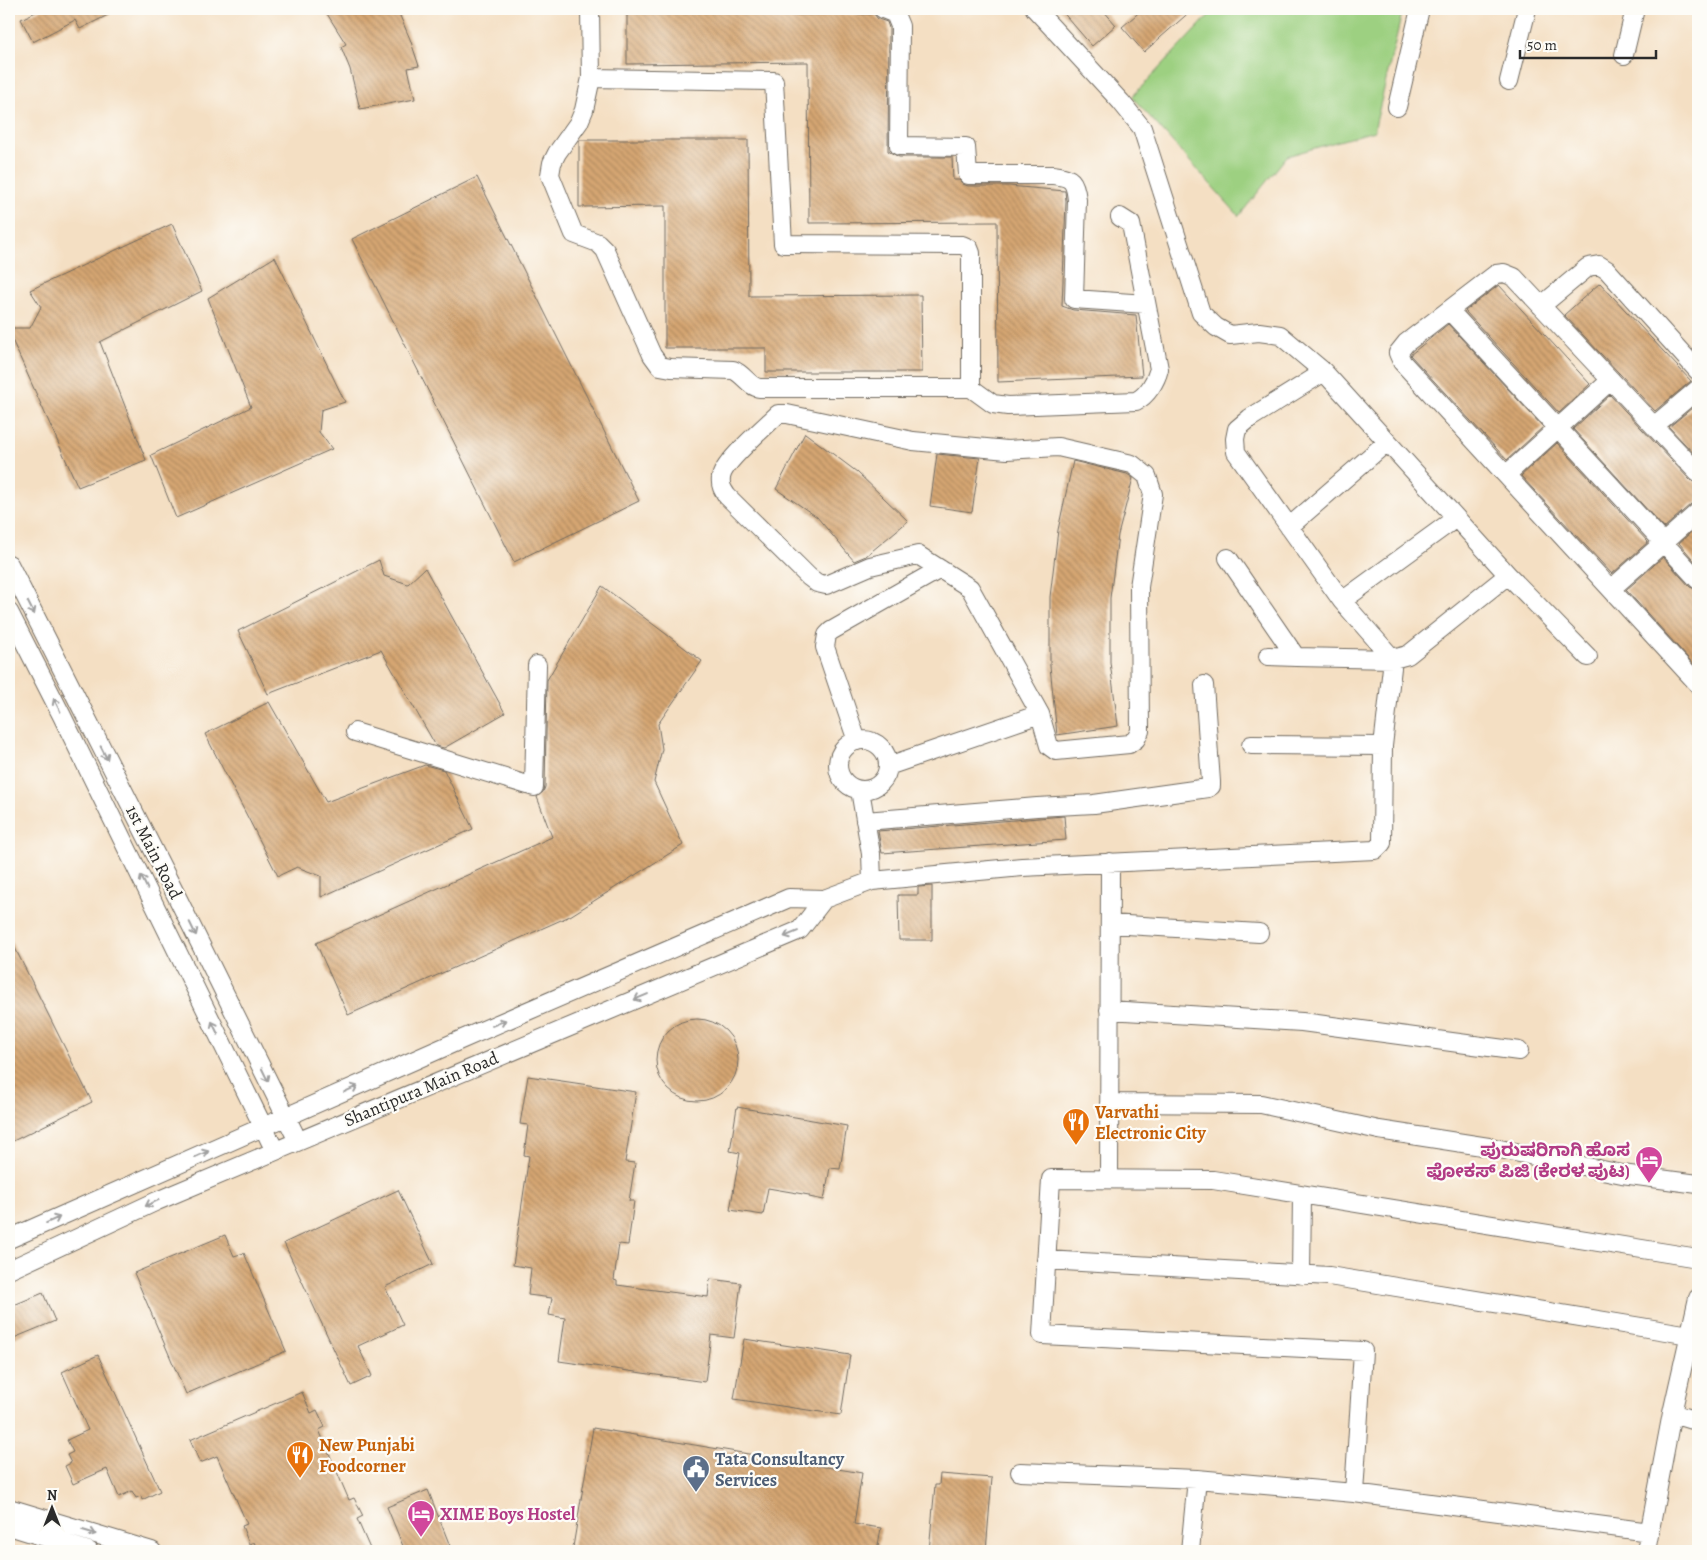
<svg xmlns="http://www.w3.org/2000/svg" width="1707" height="1560" font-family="Alegreya,'Noto Sans Kannada',serif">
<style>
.green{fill:#9dd081;stroke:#647e56}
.building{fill:url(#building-back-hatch)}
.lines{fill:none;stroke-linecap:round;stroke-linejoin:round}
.minor-casing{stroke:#716a60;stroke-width:20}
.minor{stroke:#fff;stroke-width:18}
.oneway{stroke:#a0a0a0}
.labels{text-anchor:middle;stroke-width:4.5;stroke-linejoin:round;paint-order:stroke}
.street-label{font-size:18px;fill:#2b2b2b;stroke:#fdfcf7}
.food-label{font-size:18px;font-weight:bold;fill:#c56008;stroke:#fdfcf7;text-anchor:start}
.hotel-label{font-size:18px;font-weight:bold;fill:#b23c85;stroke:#fdfcf7;text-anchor:end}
.service-label{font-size:18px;font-weight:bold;fill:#4e5e75;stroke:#fdfcf7;text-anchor:start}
</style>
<defs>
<pattern id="building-back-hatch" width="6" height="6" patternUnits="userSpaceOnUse" patternTransform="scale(1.25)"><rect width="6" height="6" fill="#d5a672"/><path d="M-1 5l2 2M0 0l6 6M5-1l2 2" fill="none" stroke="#ad875e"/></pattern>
</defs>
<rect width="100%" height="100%" fill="#fdfcf7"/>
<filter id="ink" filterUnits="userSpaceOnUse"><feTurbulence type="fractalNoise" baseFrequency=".02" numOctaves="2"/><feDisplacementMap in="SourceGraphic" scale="10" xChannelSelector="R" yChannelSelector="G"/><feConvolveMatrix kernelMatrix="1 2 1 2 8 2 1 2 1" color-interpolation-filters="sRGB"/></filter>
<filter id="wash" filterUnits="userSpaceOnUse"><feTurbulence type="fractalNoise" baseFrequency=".0096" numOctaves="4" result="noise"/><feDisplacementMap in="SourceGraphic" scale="20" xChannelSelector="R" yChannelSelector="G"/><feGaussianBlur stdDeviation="1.12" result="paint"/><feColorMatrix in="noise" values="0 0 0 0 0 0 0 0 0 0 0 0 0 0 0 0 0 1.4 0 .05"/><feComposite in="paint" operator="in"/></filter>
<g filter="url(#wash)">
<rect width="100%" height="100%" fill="#f4dfc3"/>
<!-- green -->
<path class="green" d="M1215 9H1403L1374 131 1287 156 1239 216 1132 97Z"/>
<g id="blocks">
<!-- building -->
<path class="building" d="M42 9H120L80 29 75 20 33 42 21 19Z
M324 9H397L410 39 419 66 408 68 415 99 360 109 350 69 341 47 346 44Z
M627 9H781L782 15 874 14 878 19 887 22 889 28 888 151 899 157H952L953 180H959L963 184 968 186H1009L1065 191 1066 201 1062 306 1073 310 1136 315 1142 376 998 382 997 222 809 223 808 62 627 64Z
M1060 9H1102L1116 25 1092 46Z
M1143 9H1193L1144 52 1122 27Z
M579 140H748L749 296 921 295 922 372H766V348H665V206L579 207Z
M477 177 639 501 514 562 352 239Z
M172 224 202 291 100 342 146 460 78 487 9 333V328H30L41 307 30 290Z
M275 257 345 402 321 410 319 432 332 449 176 518 151 455 251 407 208 298Z
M1600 283 1691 381 1655 411 1564 315Z
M1499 285 1590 384 1559 413 1465 311Z
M1448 324 1543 427 1507 460 1410 355Z
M1610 395 1690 480 1698 483V502L1691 504 1664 528 1573 429Z
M1698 403V458L1669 427Z
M805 433 857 472 908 521 866 556 854 561 817 517 776 489Z
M1557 443 1648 542 1612 574 1521 476Z
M937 454 980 458 972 512 930 506Z
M1073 461 1127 474 1133 478 1118 535 1110 598V662L1118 726 1057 735 1050 666V597L1058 530Z
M1698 526V565L1679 543Z
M1663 557 1690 587 1698 590V669L1626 590Z
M379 560 384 576 408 584 425 568 505 713 444 748 436 746 381 650 268 694 238 631Z
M602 586 702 661 658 724 662 749 654 782 683 845 570 916 348 1015 316 943 552 837 537 797 543 792 545 787 547 680Z
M269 702 326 802 425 765 444 770 473 829 321 897V876L297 867 278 876 205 734Z
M1064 816 1066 840 882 853 878 831Z
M932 886V940H899L898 895H918V887Z
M9 936 92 1102 9 1143Z
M656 1060a41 41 0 1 1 82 0a41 41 0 1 1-82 0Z
M528 1076 636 1092 625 1162 635 1163 629 1201H634L628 1245 619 1244 614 1280 617 1281V1285L708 1297 710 1279 741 1283 734 1338 711 1335 705 1382 559 1361 565 1318 549 1315 552 1298 528 1295 531 1268 513 1265 529 1156 524 1155 528 1125 520 1124Z
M737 1107 847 1126 840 1169 830 1168 824 1200 809 1197V1195L768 1188 763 1215 730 1210 740 1153 730 1151Z
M398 1190 433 1264 385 1287 403 1325 358 1346 372 1376 351 1386 284 1243Z
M225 1235 234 1256 244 1253 286 1351 186 1394 134 1273Z
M43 1293 55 1321 9 1340V1307Z
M744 1339 850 1355 841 1415 734 1399Z
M98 1355 160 1491 142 1500 141 1496 136 1498 132 1491 119 1497 107 1469 73 1484 65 1466 71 1463 67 1455 73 1452 67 1440 88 1430 62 1372Z
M302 1392 311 1413 317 1410 325 1427 319 1430 349 1500 354 1498 363 1516 357 1519 371 1551H299L296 1546 283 1551H258L254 1542 249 1544 242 1526 247 1524 217 1456 200 1463 190 1440Z
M593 1428 862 1473 854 1524 881 1528 877 1551H602L573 1547Z
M940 1474 992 1478 986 1551H929L935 1485H939Z
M428 1490 452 1551H405L387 1507Z"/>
</g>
</g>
<g filter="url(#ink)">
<use href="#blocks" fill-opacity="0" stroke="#716a60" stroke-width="1"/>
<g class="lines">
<defs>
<path id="minor" d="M590 9 591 78 774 81 783 244 962 245 969 248 971 253V388
M883 9 895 14 900 26 899 146 966 147 968 175H1053C1072 177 1075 181 1077 200L1074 299 1146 304
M1035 9 1121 102 1142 128 1201 313 1216 327 1230 335 1259 332 1280 335 1324 372
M1624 55 1635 9
M591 78 584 110 579 122 557 153 552 163 550 175 574 234 598 243 605 250 652 355 660 366 671 368 733 370C744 374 749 387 760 388H971L993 404 1008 406 1136 401C1147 396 1156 381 1159 369L1131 224 1120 217
M1509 81 1527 9
M1397 107 1420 9
M1541 306 1588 267 1599 265 1607 270 1698 371
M1449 310 1698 580
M778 414H787L913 441 1007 450 1058 447 1132 464 1147 476 1153 494 1139 587 1140 731 1136 739 1129 744 1056 751 1049 746 1040 714 970 588 918 555 870 566 826 585 817 583 809 577 727 496C723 490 720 486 721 478 722 463 766 426 778 414Z
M1654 426 1698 389
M1698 473 1514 277 1504 273 1496 274 1406 343 1398 353 1402 362 1698 684
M1506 475 1611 380
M1289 527 1387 442
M9 564 177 897 298 1141
M1508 575 1588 657
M1611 589 1698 512
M1342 601 1456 518
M9 612 62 716 275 1151
M1268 656 1296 657
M355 732 534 787 537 665
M838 765a25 25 0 1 1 50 0a25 25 0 1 1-50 0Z
M857 741 825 647 827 635 831 631 940 569
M1251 745 1383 746
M888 766 1040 714
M860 790 871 854 872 881
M865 821 1037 807 1094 804 1208 788 1211 786V782L1204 685
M1110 924 1259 933
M1109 1010 1302 1022 1519 1051
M1109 1103 1261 1104 1379 1130 1495 1148 1622 1174 1698 1184
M1109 1179 1110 862
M9 1239 458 1041 789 898 824 899 872 881 1022 867 1375 850 1382 843 1383 746 1393 659 1342 601 1236 452 1235 439 1237 429 1250 418 1324 372 1508 575 1408 655 1393 659 1296 657 1228 558
M1046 1260 1329 1276 1690 1335
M9 1270 157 1201 800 930 824 899
M1301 1275 1302 1195
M1672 1413 1698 1421
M1020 1472 1197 1479
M1354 1493 1363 1351 1042 1335 1051 1179 1213 1180 1698 1258
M9 1508 152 1551
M9 1526 89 1551
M1190 1551 1197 1479 1354 1493 1650 1532
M1646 1551 1672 1413 1698 1298"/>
</defs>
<!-- minor casing -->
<use href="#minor" class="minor-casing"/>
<!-- minor -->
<use href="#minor" class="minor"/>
</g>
<!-- one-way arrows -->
<defs><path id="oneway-shaft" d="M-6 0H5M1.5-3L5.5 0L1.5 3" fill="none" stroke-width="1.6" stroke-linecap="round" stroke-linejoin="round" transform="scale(1.25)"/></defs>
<g class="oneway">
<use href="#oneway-shaft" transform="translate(31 608) rotate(63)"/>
<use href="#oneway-shaft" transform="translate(57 705) rotate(-117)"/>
<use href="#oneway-shaft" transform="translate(104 753) rotate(63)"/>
<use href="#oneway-shaft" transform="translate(144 882) rotate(-116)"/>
<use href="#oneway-shaft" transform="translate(193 929) rotate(64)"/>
<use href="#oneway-shaft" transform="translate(791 934) rotate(158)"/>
<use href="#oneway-shaft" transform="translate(641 997) rotate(157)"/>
<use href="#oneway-shaft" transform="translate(499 1023) rotate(-23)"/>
<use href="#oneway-shaft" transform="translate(215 1028) rotate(-116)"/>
<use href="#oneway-shaft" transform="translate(265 1075) rotate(64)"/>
<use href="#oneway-shaft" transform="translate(351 1089) rotate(-24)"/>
<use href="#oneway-shaft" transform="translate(202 1154) rotate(-24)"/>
<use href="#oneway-shaft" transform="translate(152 1203) rotate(155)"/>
<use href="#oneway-shaft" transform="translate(53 1220) rotate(-24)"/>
<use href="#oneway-shaft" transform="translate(89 1532) rotate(17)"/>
</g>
</g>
<!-- icons -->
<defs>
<symbol id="restaurant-pin" viewBox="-11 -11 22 30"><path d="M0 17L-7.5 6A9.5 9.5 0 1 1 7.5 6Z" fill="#e8710a" stroke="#fdfcf7"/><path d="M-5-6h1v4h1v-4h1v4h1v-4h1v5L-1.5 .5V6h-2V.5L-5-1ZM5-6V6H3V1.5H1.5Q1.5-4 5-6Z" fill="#fff"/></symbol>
<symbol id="hotel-pin" viewBox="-11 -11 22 30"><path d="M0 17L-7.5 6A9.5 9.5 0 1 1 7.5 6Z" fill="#d1479c" stroke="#fdfcf7"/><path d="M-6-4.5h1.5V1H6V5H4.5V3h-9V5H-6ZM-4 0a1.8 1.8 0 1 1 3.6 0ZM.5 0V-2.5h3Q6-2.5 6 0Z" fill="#fff"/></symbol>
<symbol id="civic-pin" viewBox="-11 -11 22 30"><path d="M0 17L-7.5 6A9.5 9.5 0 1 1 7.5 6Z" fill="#5c6f8a" stroke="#fdfcf7"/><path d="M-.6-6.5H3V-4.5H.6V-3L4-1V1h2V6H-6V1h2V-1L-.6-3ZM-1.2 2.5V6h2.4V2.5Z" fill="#fff"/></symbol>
</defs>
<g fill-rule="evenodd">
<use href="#restaurant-pin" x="1060" y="1106" width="32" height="43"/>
<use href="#hotel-pin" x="1633" y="1144" width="32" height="43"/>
<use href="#restaurant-pin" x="284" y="1439" width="32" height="43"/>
<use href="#civic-pin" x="680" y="1453" width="32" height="43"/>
<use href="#hotel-pin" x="405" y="1498" width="32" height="43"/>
</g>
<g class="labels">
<!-- street labels -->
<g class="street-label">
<text transform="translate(154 852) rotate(63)" y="6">1st Main Road</text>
<text transform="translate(421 1089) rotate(-23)" y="6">Shantipura Main Road</text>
</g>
<!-- food labels -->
<g class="food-label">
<text x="1095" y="1118">Varvathi<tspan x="1095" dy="21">Electronic City</tspan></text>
<text x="319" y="1451">New Punjabi<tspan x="319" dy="21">Foodcorner</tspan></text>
</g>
<!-- hotel labels -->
<g class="hotel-label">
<text x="1630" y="1156">ಪುರುಷರಿಗಾಗಿ ಹೊಸ<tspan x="1630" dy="21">ಫೋಕಸ್ ಪಿಜಿ (ಕೇರಳ ಪುಟ)</tspan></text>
<text x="440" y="1520" text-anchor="start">XIME Boys Hostel</text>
</g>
<!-- service labels -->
<g class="service-label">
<text x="715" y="1465">Tata Consultancy<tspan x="715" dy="21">Services</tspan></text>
</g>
</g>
<!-- margin -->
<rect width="1707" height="1560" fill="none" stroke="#fdfcf7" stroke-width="30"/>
<!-- north arrow -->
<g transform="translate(52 1508)" stroke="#fdfcf7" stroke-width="4" paint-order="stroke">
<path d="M0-4L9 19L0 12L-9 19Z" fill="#2b2b2b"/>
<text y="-8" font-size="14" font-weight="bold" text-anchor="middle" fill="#2b2b2b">N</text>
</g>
<!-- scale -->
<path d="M1520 50v8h136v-8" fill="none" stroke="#2b2b2b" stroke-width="2.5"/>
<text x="1527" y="50" font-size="15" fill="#2b2b2b" stroke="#fdfcf7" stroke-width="4" paint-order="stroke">50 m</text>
</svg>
